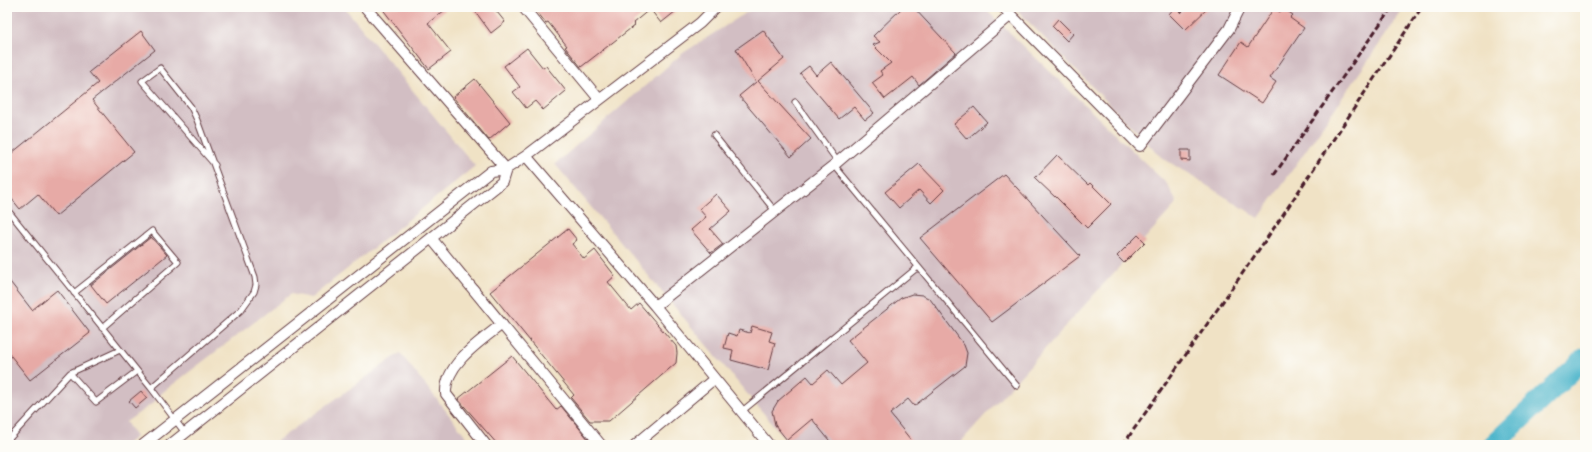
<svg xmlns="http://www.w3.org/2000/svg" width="1592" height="452" font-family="Itim,sans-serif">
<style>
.industrial{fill:#d2bec3}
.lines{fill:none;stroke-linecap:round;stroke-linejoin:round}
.river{stroke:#4db5cb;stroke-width:21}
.building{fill:#e7aaa6}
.lane-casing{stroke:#633c42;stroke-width:7}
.street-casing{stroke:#633c42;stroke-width:12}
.lane{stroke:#fff;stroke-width:5}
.street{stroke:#fff;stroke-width:10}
.rail{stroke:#4a1f2b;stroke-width:3;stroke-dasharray:6 3;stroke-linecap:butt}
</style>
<rect width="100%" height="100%" fill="#fdfcf7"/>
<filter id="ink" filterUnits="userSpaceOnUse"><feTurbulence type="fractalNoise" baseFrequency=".025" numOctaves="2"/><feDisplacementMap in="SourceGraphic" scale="8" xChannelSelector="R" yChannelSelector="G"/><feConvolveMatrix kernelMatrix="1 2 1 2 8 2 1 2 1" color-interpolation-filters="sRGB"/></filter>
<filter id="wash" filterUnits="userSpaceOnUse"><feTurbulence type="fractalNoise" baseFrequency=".012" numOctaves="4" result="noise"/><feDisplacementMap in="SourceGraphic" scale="16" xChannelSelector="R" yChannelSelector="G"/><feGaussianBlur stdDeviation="0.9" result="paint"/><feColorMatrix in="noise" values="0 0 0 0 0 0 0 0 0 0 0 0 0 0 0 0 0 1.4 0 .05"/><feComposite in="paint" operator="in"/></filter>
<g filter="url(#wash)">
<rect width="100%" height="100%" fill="#f0e2c5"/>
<!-- industrial -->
<path class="industrial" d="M7 7H344L475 166 311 298 291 294 163 392 153 403 126 422 136 437 125 445H7Z
M755 7H983L1167 184 1177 203 958 445H790L555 164 683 53Z
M1014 7H1405L1259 218 1161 157Z
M400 353 473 445H271Z"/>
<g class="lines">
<!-- river -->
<path class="river" d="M1493 445 1585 358"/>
</g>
<g id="blocks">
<!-- building -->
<path class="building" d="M381 7H449L428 23 451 52 429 69Z
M472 7H493L505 22 491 33Z
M533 7H681L661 23 650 9 633 23 635 25 581 67 565 47 567 46 548 22 546 23Z
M903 7H913L956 53 919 85 913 77 885 99 872 83 883 75 880 71 891 63 873 45 880 42 873 36Z
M1175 7 1181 13 1187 7H1209L1185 30 1169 14Z
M1274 8 1280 12 1283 8 1293 15 1290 18 1304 28 1270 78 1276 82 1262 103 1219 75 1241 42 1248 47Z
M1058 19 1073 34 1067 41 1052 26Z
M763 30 784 59 758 81 811 139 791 157 739 96 756 82 736 49Z
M141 31 155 50 92 100 134 152 56 216 38 194 20 209 7 193V157L98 83 89 72Z
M527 48 543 68 546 66 566 91 543 110 535 101 526 108 513 92 520 87 504 66Z
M831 62 874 113 865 120 854 107 839 119 800 73 809 66 816 75Z
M475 79 510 122 489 140 453 97Z
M974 107 987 122 967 139 954 124Z
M1181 150H1190V161L1181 160Z
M1057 155 1088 185 1090 183 1111 204 1087 228 1055 196V197L1035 178Z
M919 164 944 190 931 203 919 190 899 208 885 192Z
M1004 174 1080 256 992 322 920 238Z
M716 194 731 211 710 229 723 244 711 253 691 230 706 217 699 209Z
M568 229 577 240 572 244 584 259 595 250 615 276 608 282 631 310 639 303 676 346 677 353 676 363 609 421H590L571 398 574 395 490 292Z
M1138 235 1145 242 1124 263 1117 256Z
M151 237 167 255 106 304 91 285Z
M7 278 32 310 57 290 90 333 30 380 7 351Z
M912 294 922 295 930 299 964 345 967 353 965 366 914 406 908 399 890 414 915 445H833L812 419 787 440 775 425 772 411 778 401 807 376 813 383 828 370 841 385 867 363 848 340 901 298Z
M752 326 772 332 769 341 775 343 768 370 731 360 733 350 724 348 728 333 737 336 739 330 750 333Z
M512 356 556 410 561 406 593 445H498L458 399Z
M141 391 147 398 135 408 129 401Z"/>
</g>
</g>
<g filter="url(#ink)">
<use href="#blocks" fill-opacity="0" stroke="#633c42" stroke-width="1"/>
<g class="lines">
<defs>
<path id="lane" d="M795 102 838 162
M714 135 775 211
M834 165 1017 386
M10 213 151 388 185 433
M74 293 152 231 178 262 102 328
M120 350 70 373 96 402 137 371
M151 388 241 310 254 292 256 285 255 277 197 120 191 107 160 68 142 81 215 165
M741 412 918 267
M7 441 70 373"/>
<path id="street" d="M365 7 506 169
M523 7 599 99
M1003 7 1140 146 1229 29 1240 7
M526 156 655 306 769 445
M431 238 601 445
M655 306 834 165 1011 15
M143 445 491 171 506 169
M170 445 502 182 506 169 526 156 700 23 716 7
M486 445 446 394C444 364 482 340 502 324
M635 445 714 379"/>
</defs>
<!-- lane casing -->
<use href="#lane" class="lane-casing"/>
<!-- street casing -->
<use href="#street" class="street-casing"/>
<!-- lane -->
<use href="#lane" class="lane"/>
<!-- street -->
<use href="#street" class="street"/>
<!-- rail -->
<path class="rail" d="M1274 175 1392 7
M1123 445 1276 225 1422 7"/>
</g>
</g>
<!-- margin -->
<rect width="1592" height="452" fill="none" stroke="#fdfcf7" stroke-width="24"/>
</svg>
